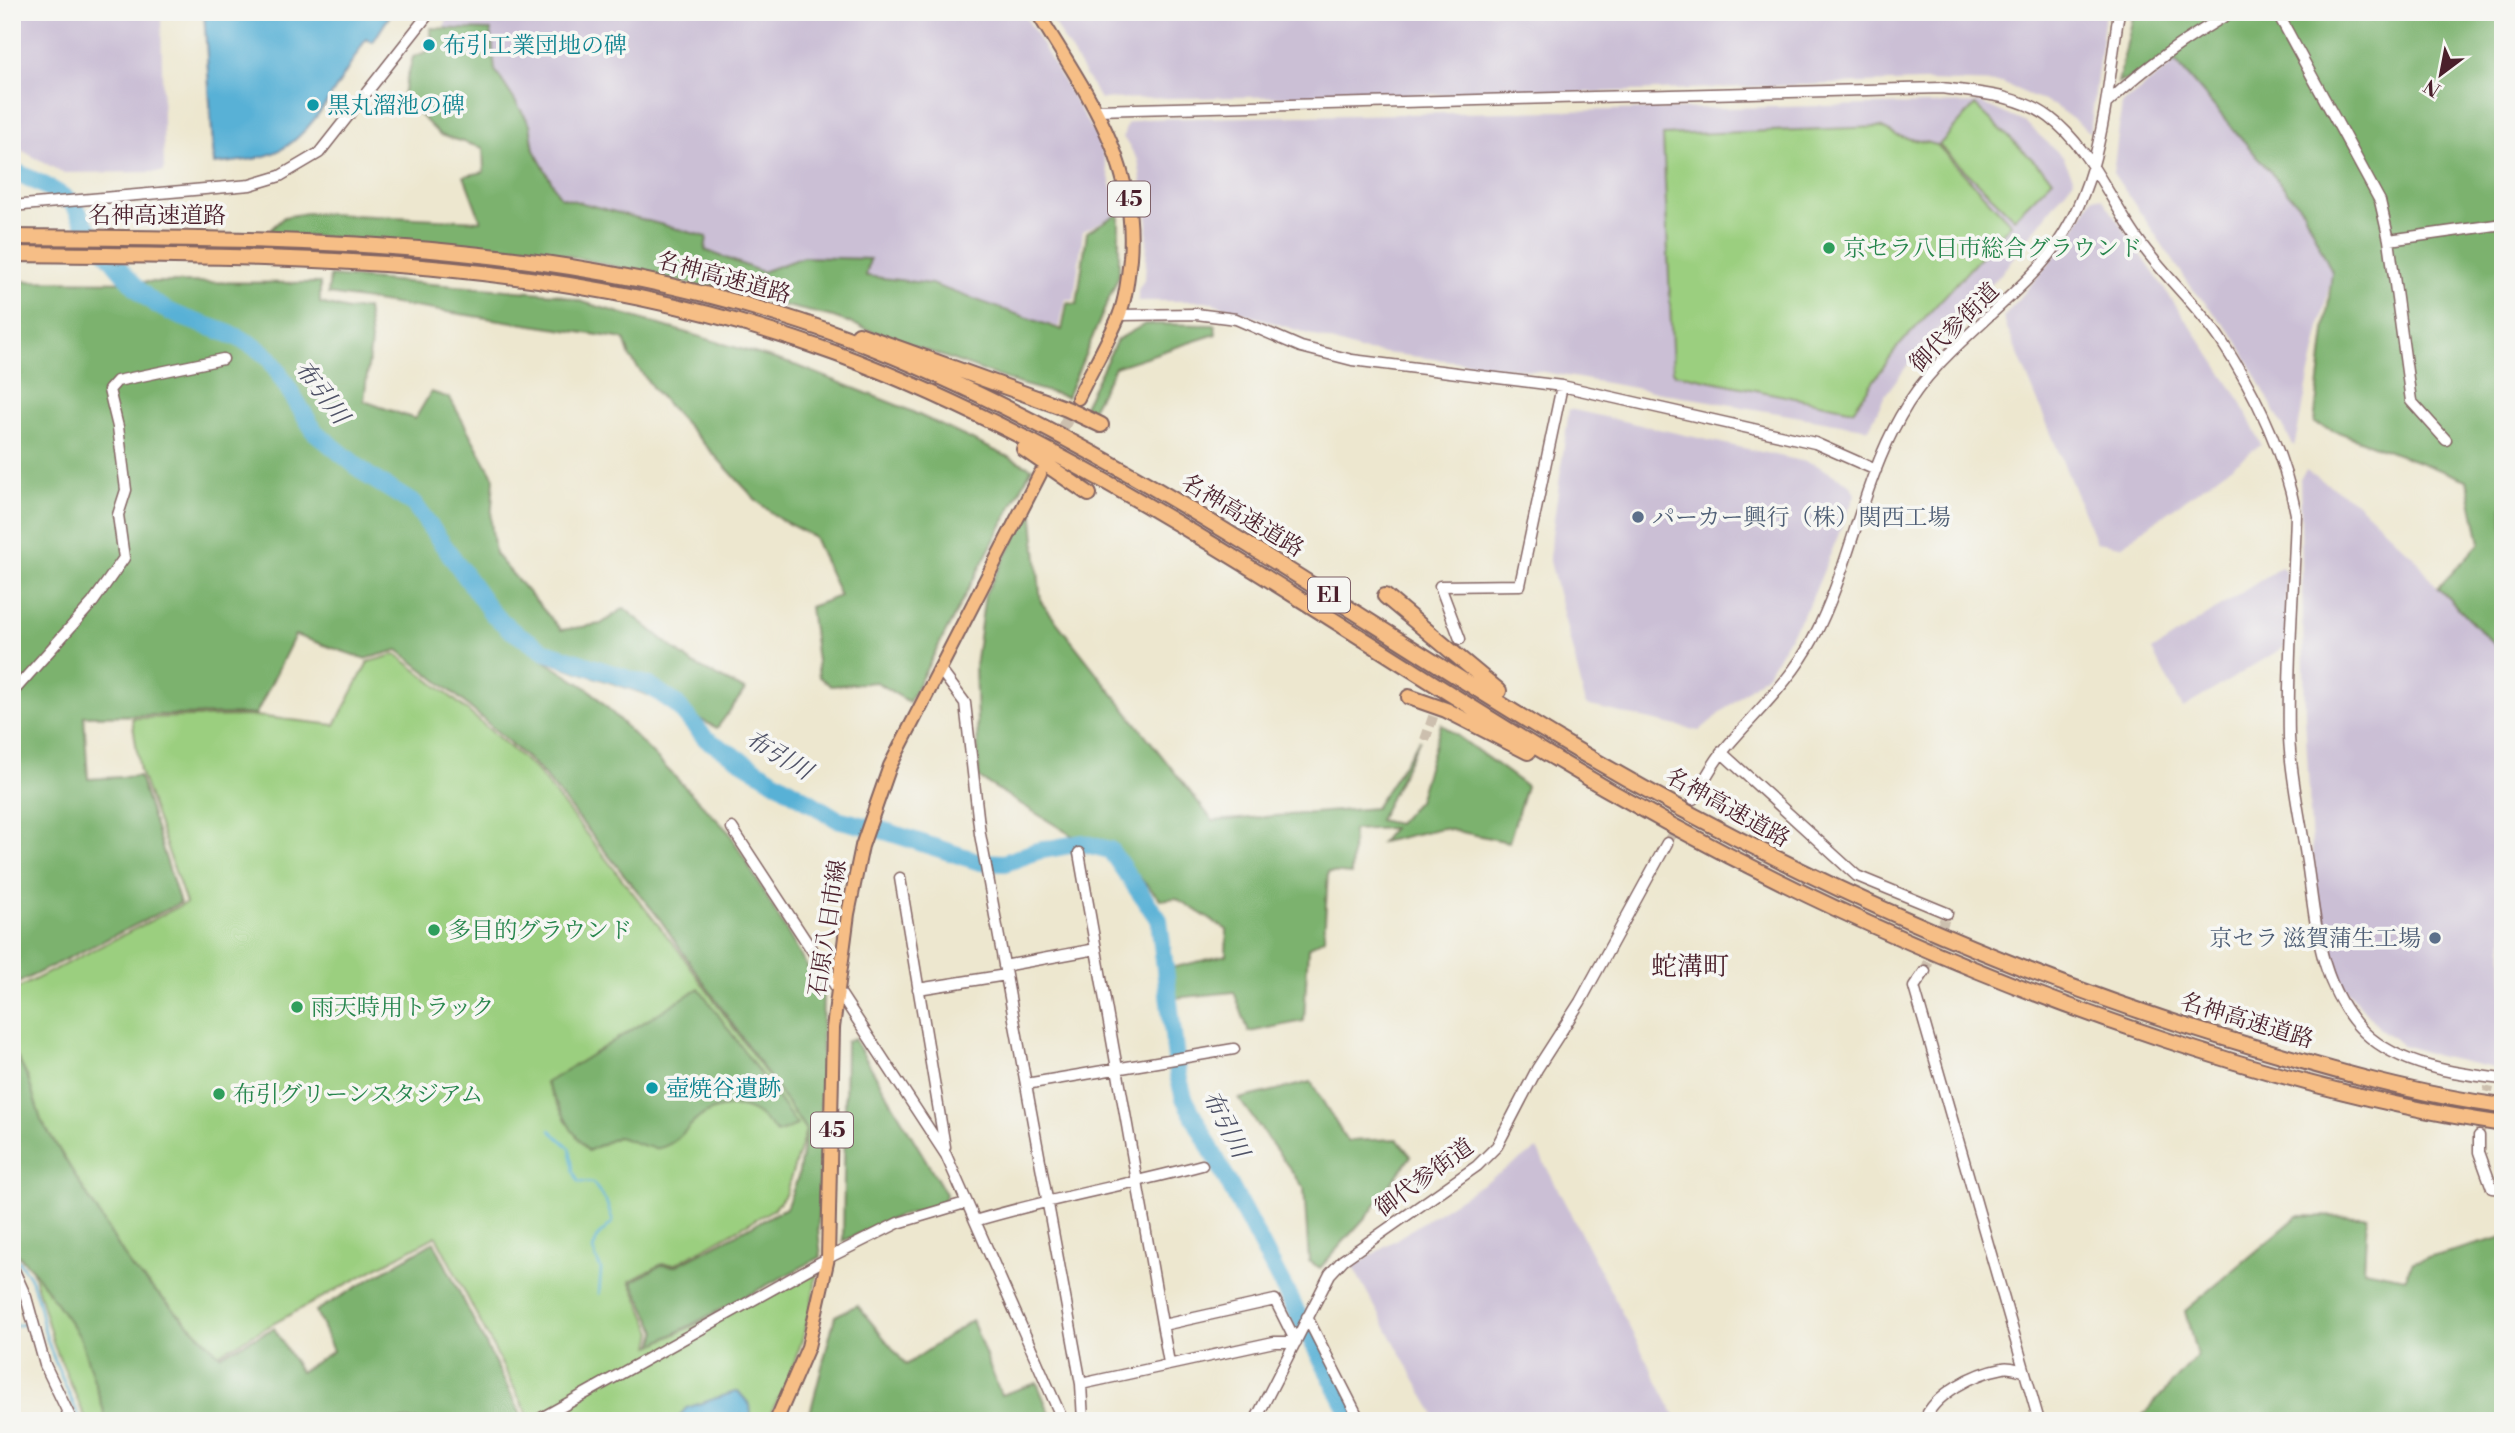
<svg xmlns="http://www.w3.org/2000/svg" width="2515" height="1433" font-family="'Libre Bodoni','Noto Serif JP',serif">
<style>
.industrial{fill:#cbbfd5}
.green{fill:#9bcf7f;stroke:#727755;stroke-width:2}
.forest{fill:#7cb26e;stroke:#63684c;stroke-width:2}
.water{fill:#59b1d6;stroke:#526880;stroke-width:2}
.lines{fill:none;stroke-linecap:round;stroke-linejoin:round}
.stream{stroke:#59b1d6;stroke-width:2.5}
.river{stroke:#59b1d6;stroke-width:18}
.minor-tunnel{stroke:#ccbfae;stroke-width:10;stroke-dasharray:10 5;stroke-linecap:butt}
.major-tunnel{stroke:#ccbfae;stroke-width:12;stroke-dasharray:12 6;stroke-linecap:butt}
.minor-casing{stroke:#836564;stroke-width:13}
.major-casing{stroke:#836564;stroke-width:16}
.highway-casing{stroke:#836564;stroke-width:18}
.minor{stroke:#fff;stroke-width:10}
.major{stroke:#f6be86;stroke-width:12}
.highway{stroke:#f6be86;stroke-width:14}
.culture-dot{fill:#0f9aa8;stroke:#f6f6f2;stroke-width:2.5}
.leisure-dot{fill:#2e9e5b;stroke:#f6f6f2;stroke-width:2.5}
.service-dot{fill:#5c6f8a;stroke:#f6f6f2;stroke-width:2.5}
.labels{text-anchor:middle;stroke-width:7;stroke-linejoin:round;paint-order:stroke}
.shield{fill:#f6f6f2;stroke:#7e6067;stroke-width:2}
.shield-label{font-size:21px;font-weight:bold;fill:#4a1f2b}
.culture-label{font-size:23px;fill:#0d838f;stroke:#f6f6f2;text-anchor:start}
.street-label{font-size:23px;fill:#4a1f2b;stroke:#f6f6f2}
.leisure-label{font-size:23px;fill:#27864d;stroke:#f6f6f2;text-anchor:start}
.service-label{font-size:23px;fill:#4e5e75;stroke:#f6f6f2;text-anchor:start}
.water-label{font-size:24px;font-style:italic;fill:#4f5267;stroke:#f6f6f2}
.quarter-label{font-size:26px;fill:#4a1f2b;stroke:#f6f6f2}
</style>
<rect width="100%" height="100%" fill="#f6f6f2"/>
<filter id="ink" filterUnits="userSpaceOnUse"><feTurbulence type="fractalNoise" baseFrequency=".0143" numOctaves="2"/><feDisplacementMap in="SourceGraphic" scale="14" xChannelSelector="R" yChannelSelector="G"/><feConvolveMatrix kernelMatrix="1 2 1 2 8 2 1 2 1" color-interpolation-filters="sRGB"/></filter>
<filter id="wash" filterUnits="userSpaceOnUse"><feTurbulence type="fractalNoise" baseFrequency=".00686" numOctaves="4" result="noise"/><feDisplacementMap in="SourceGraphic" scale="28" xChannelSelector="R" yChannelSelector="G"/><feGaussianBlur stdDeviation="1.57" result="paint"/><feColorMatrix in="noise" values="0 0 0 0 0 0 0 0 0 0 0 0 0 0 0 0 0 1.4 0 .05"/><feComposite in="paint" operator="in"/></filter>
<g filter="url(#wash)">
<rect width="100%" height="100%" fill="#ede7cf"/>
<!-- industrial -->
<path class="industrial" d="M12 12H161L164 172 63 173 12 145Z
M452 12H1023L1100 144 1119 213 1083 231 1074 300 1066 299 1059 327 1041 322 1033 360 552 233 448 78 444 26Z
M1047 12H2104L2105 14 2090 132 2055 106 2002 83 1924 81 1601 92 1100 99Z
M2176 62 2303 210 2332 272 2294 447 2235 337 2192 288 2113 173 2122 104Z
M1981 103 2026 123 2063 157 2074 179 2000 275 1928 338 1885 395 1869 429 1538 371 1359 350 1206 301H1138V290L1145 278 1148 223 1138 160 1123 137 1127 124 1142 119Z
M2093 197 2102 198 2213 359 2241 402 2261 445 2121 546 2096 542 2003 318 2065 244Z
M1569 409 1815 464 1851 485 1855 495 1811 601 1768 673 1699 731 1586 705 1549 557Z
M2306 470 2356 502 2415 558 2438 588 2503 653V1070L2437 1056 2403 1045 2379 1028 2339 981 2325 948 2312 848 2305 717 2300 478Z
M2281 567 2285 570 2288 645 2183 708 2152 651Z
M1537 1149 1678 1421H1438L1353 1267Z"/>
<!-- green -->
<path class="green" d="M1975 105 2053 179 2014 218 1939 145Z
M1880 127 1898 136 1937 145 2011 224 1897 348 1853 410 1673 373 1663 135Z
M396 654 455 700 535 769 679 951 806 1130 785 1195 774 1209 675 1264H662L630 1281 653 1332 650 1346 817 1268C812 1320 793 1376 766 1421H531L436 1236 221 1352 119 1421H88L84 1415 54 1345 32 1269 12 1249V991L186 903 140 771 132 718 255 716 335 725 368 662Z"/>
<!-- forest -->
<path class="forest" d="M2134 12H2503V653L2438 588 2480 543 2467 480 2314 423 2332 272 2303 210 2176 62 2118 83Z
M430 28 491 30 495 70 530 124 534 150 560 197 707 237 705 250 762 272 803 257 870 259 866 276 931 284 1062 330 1067 303 1077 304 1087 232 1119 213V275L1067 397 1020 384 833 317 543 250 271 234V229L284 217 307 213 481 221 464 176 484 172 483 148 440 135 402 97 413 57 434 49Z
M330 276 556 294 798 366 904 408 1032 468 909 702 876 682 831 686 819 677 810 607 840 596 814 537 779 519 756 500 656 392 630 357 624 339 328 294Z
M12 281 320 283V303L348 310 367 308 371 341 364 401 415 419 431 392 450 398 494 478 491 521 495 554 561 630 601 624 624 608 693 664 745 690 717 728 657 698 543 660 590 690 729 832 823 994 818 1229 821 1257 653 1345 657 1331 632 1282 661 1265 675 1266 786 1208 798 1177 806 1130 659 918 538 768 458 697 398 650 365 659 295 635 256 714 84 716 88 779 139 776 180 903 12 986Z
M1145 324 1215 325 1216 334 1115 367 1091 411 1084 406 1117 340Z
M1032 508 1041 602 1213 821 1375 808 1420 739 1379 820 1397 824 1418 801 1441 724 1526 786 1509 842 1442 828 1381 842 1393 828 1353 830 1351 874 1328 872 1324 938 1308 948 1304 1021 1249 1032 1234 992 1175 998 1171 968 1226 955 1227 930 1176 898 1161 900 1103 840 1073 836 979 778 975 666 985 594Z
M699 988 797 1125 777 1133C762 1116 750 1104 727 1107 689 1111 687 1142 659 1148 648 1150 629 1139 617 1137L588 1151 571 1129 546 1083Z
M854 1039 946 1194 944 1205 898 1216 843 1241 846 1042Z
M12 1047 28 1078 41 1120 132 1268 220 1355 274 1328 300 1372 333 1351 316 1311 434 1242 524 1420 107 1421 80 1337 32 1269 12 1249Z
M1311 1082 1347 1141 1397 1139 1411 1156 1371 1211 1320 1268 1309 1261 1304 1188 1239 1099Z
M2298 1216 2367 1217 2364 1270 2404 1278 2413 1262 2503 1237V1335L2498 1351 2503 1359V1421H2148L2143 1415 2197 1356 2185 1311Z
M857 1305 906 1365 972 1320 1001 1395 1037 1383 1053 1421H808L835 1316Z"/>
<!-- water -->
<path class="water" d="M204 12H392L373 42 366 39C344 73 317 129 282 149 262 160 236 162 214 164Z
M738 1391 750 1405 751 1413 746 1421H676L686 1408Z"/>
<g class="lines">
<!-- stream -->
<path class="stream" d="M550 1130 570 1148 573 1171 579 1182 593 1183 606 1201 613 1222 598 1236 593 1250 601 1270 599 1294
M12 1255C42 1282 37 1313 49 1345 58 1371 70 1396 81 1421
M12 1326 26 1324"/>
<!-- river -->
<path class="river" d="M12 170C32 180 56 189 73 204 79 211 81 220 87 227 101 246 133 287 150 300 187 327 236 326 270 359L315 432 370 477 414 504 492 613 511 630 546 652 650 686 676 704 706 739 837 819 885 831 980 862 1005 863 1037 851 1082 843 1110 850 1159 920 1178 1075 1184 1098 1354 1421"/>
</g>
</g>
<g filter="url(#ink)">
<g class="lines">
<!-- minor-tunnel -->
<path class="minor-tunnel" d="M1425 740 1460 639
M1667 843 1693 799
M1925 971 1947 913
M2479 1136 2489 1087"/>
<!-- major-tunnel -->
<path class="major-tunnel" d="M1046 461 1078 398"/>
<defs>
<path id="minor" d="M2277 12 2380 201 2389 240 2411 401 2446 440
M2107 103C2149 64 2182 41 2232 12
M1096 110 1942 88C1978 93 2019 95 2049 117 2091 148 2111 204 2142 245 2166 278 2198 306 2220 339 2256 393 2283 451 2296 514 2294 588 2287 663 2289 737 2291 781 2302 826 2308 869 2316 926 2320 988 2364 1032 2399 1066 2457 1074 2503 1079
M12 206 250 185 280 176 319 153 430 12
M2389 240 2503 224
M1119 315 1196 314 1236 319 1301 347 1352 360 1562 386 1815 443 1876 470
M1460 639 1440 586 1520 585 1562 386
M939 668 965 703 980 834 1081 1384 1083 1421
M12 693 93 602 124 558 118 515 126 490 118 427 109 390 117 381 223 359
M1721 752 1857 876 1947 913
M1693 799C1703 783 1712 764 1724 750 1755 713 1791 681 1813 639 1850 568 1861 486 1900 417 1934 355 1994 317 2040 266 2103 196 2105 100 2119 12
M732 828 946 1155 1063 1421
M1079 853 1169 1363
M900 878 945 1147
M1004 966 1096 949
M1925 971 1914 987 2039 1421
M918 989 1006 975
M1026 1084 1234 1049
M2479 1136V1152L2492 1188 2503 1189
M978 1220C1052 1198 1128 1185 1202 1165
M12 1266 26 1297 45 1365 72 1421
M1307 1317 1360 1421
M1081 1384 1274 1342H1296L1275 1300 1163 1325
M536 1421 828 1258 898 1223 965 1203
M1255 1421 1330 1274 1343 1260 1477 1166 1497 1146 1537 1069 1580 1002 1667 843
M1924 1421C1934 1394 1975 1373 2003 1368 2009 1366 2018 1370 2024 1371"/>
<path id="major" d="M1037 12C1085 92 1138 160 1130 258 1128 277 1126 298 1119 316 1107 344 1091 371 1078 398
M776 1421 808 1347 828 1258 833 1028 848 914 862 846 890 766 1040 474"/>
<path id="highway" d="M12 237C298 239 578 237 850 339 1108 437 1330 603 1565 743 1783 872 2011 976 2254 1047 2335 1071 2418 1095 2503 1106
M12 254C296 257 567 254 837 354 1091 449 1310 611 1541 750 1737 869 1945 967 2163 1039 2274 1076 2387 1107 2503 1124
M859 334 1067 409 1101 425
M1024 449 1089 494
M1385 596 1499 691
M1409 697 1446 710 1528 752"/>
</defs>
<!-- minor casing -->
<use href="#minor" class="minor-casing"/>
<!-- major casing -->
<use href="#major" class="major-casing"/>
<!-- highway casing -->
<use href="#highway" class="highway-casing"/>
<!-- minor -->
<use href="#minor" class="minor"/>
<!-- major -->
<use href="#major" class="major"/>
<!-- highway -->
<use href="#highway" class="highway"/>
</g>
</g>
<!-- markers -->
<g class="culture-dot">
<circle cx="429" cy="45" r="7"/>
<circle cx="313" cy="105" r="7"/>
<circle cx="652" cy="1088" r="7"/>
</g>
<g class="leisure-dot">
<circle cx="1829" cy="248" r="7"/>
<circle cx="434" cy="930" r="7"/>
<circle cx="297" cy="1007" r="7"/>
<circle cx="219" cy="1094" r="7"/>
</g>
<g class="service-dot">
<circle cx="1638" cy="517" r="7"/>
<circle cx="2435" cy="938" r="7"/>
</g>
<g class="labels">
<!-- shield labels -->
<g class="shield">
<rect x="1108" y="181.5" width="42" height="35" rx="5"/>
<rect x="1308" y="577.5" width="42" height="35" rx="5"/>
<rect x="811" y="1112.5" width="42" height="35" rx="5"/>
</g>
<g class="shield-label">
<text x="1129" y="206">45</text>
<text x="1329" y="602">E1</text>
<text x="832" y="1137">45</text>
</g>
<!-- culture labels -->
<g class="culture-label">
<text x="443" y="53">布引工業団地の碑</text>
<text x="327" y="113">黒丸溜池の碑</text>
<text x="666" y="1096">壺焼谷遺跡</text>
</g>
<!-- street labels -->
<g class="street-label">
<text x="157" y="223">名神高速道路</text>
<text transform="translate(724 277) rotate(15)" y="8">名神高速道路</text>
<text transform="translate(1954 327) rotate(-45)" y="8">御代参街道</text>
<text transform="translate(1243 515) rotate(31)" y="8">名神高速道路</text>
<text transform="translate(1728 807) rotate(29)" y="8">名神高速道路</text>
<text transform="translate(827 928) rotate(-81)" y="8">石原八日市線</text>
<text transform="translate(2247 1020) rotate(17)" y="8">名神高速道路</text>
<text transform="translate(1424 1177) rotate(-36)" y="8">御代参街道</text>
</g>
<!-- leisure labels -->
<g class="leisure-label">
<text x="1843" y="256">京セラ八日市総合グラウンド</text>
<text x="448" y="938">多目的グラウンド</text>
<text x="311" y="1015">雨天時用トラック</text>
<text x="233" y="1102">布引グリーンスタジアム</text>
</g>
<!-- service labels -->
<g class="service-label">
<text x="1652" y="525">パーカー興行（株）関西工場</text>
<text x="2421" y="946" text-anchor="end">京セラ 滋賀蒲生工場</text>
</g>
<!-- water labels -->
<g class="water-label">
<text transform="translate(322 392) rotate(53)" y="8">布引川</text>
<text transform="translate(779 755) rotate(31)" y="8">布引川</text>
<text transform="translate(1226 1124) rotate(63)" y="8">布引川</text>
</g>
<!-- quarter labels -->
<g class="quarter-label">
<text x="1690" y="975">蛇溝町</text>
</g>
</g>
<!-- margin -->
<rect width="2515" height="1433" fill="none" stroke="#f6f6f2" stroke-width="42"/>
<!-- north arrow -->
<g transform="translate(2441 74) rotate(212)" stroke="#f6f6f2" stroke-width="5" paint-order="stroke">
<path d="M0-5L12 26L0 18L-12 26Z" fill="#4a1f2b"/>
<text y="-10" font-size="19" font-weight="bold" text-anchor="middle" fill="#4a1f2b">N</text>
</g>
</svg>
